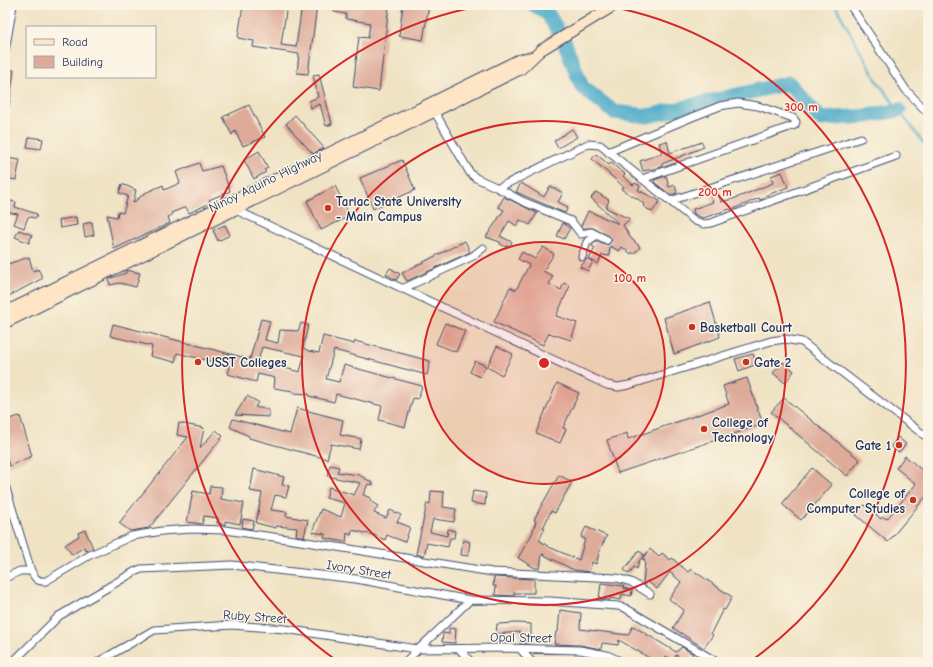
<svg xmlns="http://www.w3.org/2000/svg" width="933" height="667" font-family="'Comic Neue',sans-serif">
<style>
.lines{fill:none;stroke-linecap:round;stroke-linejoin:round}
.stream{stroke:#48a9c8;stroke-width:2.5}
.river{stroke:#48a9c8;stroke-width:15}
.building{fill:#deab99;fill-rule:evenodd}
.street-casing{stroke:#3b4a6d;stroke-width:9}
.secondary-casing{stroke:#3b4a6d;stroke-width:12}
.street{stroke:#fff;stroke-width:7}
.secondary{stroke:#fde5c5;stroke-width:10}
.ring{fill:none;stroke:#d62828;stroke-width:2}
.poi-dot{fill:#c8321e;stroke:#fcf5e5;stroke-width:1.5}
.labels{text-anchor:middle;stroke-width:3;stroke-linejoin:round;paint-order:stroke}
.street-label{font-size:13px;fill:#1b2f5e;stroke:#fcf5e5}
.poi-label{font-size:13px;font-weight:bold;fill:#1b2f5e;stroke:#fcf5e5;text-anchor:start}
.centre{fill:#d62828;stroke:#fcf5e5;stroke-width:2}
.ring-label{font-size:12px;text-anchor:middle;font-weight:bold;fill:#d62828;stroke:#fcf5e5;stroke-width:3;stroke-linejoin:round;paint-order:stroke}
</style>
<rect width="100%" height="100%" fill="#fcf5e5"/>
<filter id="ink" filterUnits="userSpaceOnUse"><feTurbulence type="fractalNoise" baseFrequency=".025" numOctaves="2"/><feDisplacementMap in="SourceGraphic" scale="8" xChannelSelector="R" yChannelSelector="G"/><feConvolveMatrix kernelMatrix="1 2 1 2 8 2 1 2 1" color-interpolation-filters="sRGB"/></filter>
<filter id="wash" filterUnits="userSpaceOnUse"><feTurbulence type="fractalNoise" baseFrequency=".012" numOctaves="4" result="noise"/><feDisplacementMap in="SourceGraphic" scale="16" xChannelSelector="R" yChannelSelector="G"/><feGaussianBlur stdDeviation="0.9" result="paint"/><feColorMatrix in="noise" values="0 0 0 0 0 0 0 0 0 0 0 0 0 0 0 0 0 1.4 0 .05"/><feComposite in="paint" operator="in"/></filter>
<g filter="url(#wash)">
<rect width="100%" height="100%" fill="#f0e3c4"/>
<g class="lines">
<!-- stream -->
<path class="stream" d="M835 5 877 81 928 149"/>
<!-- river -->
<path class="river" d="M534 5 548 14 565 43 582 87 614 112 648 116 789 83 821 119 867 116 899 110"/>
</g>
<g id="blocks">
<!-- building -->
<path class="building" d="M243 5H287L281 45 296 47 302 5H317L308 74 297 73 299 54 253 47 254 41 238 38Z
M335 5H389L379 91 353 87 359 37 368 38 370 23 346 19V14L334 12Z
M403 5H429L423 40 399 36Z
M5 69 14 70 9 106 5 105Z
M319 74 332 124 326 126 320 104 311 108 309 101 318 97 313 75Z
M249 105 265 137 243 146 235 131 232 135 223 117Z
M295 115 324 148 313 154 286 124Z
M572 129 577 137 558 148 554 141Z
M29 137 43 139 41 149 27 147Z
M667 141 670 153 702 142 704 147 662 164V167L643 171 640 161 662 153 659 143Z
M259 151 268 168 264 170 266 172 254 179 244 160Z
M596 154 609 165 611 163 625 174 623 176 633 185 635 183 640 186 638 190 660 201 652 212 643 206 644 204 638 199 621 189 624 187 592 159Z
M5 158 20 160 16 180 5 178Z
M402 160 415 190 373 209 360 178Z
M199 163 202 171 221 166 230 191 209 200 210 203 189 213 186 207 171 213 172 215 168 217 170 223 114 249 107 215 117 217 118 212 123 213 128 196 119 193 122 184 136 190 133 203 145 193 163 185 164 190 180 183 176 172Z
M782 172 788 187 765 196 766 198 760 200 759 198 731 210 730 209 703 218 694 214 693 209 713 202 710 196 718 193 721 202 736 198 773 183 771 176Z
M666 176 669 187 675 185 677 193 671 195 655 183 654 180Z
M521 183 544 197 550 186 563 193 558 202 568 207 565 213 516 192Z
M335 186 350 216 321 230 307 201Z
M596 192 609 200 606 208 630 219 623 225 630 237 640 247 634 254 632 252 631 254 622 247 619 251 610 246 609 256 602 255 598 264 589 259 595 248 592 246 593 244 597 241 608 245 612 240 609 236 593 228H583L581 226 588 211 619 224 591 198Z
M504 197 537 213 530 225 520 220 517 226 509 221 500 236 512 242 510 246 507 245 506 247 500 244V242L486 237 504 210 498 207Z
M5 200 16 202 15 207 37 214 36 218 28 217 24 228 14 224 18 214 5 212Z
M76 217 77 225 60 228 59 220Z
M92 222 94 235 85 237 83 224Z
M563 223 570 228 564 239 557 236Z
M225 225 230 235 218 241 213 230Z
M19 230 32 235 29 243 15 237Z
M465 241 470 252 407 281 402 273Z
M543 247 554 254 543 271 553 276 549 284 561 290 564 283 570 286 556 316 577 323 571 340 549 333 543 345 494 322 510 287 516 290 529 265 518 259 522 252 535 259Z
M29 257 33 271 38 269 43 278 5 298V280L8 270 5 269V265Z
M587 259 593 262 588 271 580 267Z
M390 268 400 274 396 280 386 274Z
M126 270 140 273 136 287 120 283 110 285 109 279 126 273Z
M710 302 720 337 674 354 664 318Z
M261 319 270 321 265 340 278 343 280 330 298 331 301 323 308 325 303 348 309 351 319 353 323 336 354 344 355 341 430 361 427 375 334 350 326 379 339 382 344 365 422 386 418 399 413 398 405 427 379 420 382 406 336 394 334 402 309 396V394L293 393V391L274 388 275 378 258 374 256 382 228 374 230 366 177 353 175 362 150 356 152 346 110 336 113 324 250 359ZM262 347 304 356 300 372 258 361Z
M445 323 465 331 456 352 436 344Z
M497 346 513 354 502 375 487 367Z
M753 354 757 364 739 371 735 359Z
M475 361 486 366 480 377 470 372Z
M783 362 794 371 785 383 773 373Z
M747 378 763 424 618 473 607 440 627 433 628 439 729 404 723 386Z
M557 383 579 393 563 428 566 429 560 443 536 433Z
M247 396 258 402 255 407 269 410V417L235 415Z
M784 398 860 460 847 476 771 412Z
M297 408 343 420 340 435 361 439 359 449 331 444 327 459 249 438V436L230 427 233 419 290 434Z
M20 416 32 456 9 466 5 451V420Z
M179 423 204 428 200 448 216 430 223 436 149 528 130 531 119 523 188 437 177 435Z
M898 437 906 444 899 452 891 446Z
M905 456 928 475V494L888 542 856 515 864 505 881 519 883 517 887 519 916 484 896 468Z
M330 465 339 467 337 472 359 475 373 483V485L368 484 363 495 371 498 370 501 378 506 374 513 386 518 390 510 401 515 397 522 410 527 405 542 387 535 385 540 374 535 352 530 351 535 347 533 346 542 324 538 325 534 312 532 321 509 341 517 345 503 326 498 329 487 354 495 360 483 327 476Z
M812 468 832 485 801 520 782 504Z
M254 469 284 477 282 485 289 486 286 497 275 495 271 510 287 512 286 516 308 520 304 537 296 535 297 528 276 526V528L256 523 262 493 250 491Z
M559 475 572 482 555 513 551 511 543 528H545L539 540 549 547 579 560 585 539 581 537 586 527 607 536 601 547 596 564 592 562 589 572 574 570 542 554 540 568H535L518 558 532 534 536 521 534 520 540 508Z
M210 486 222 487 221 499 244 503 240 524 225 521V525L217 523 218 518 204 516 202 524 187 522 193 491 209 494Z
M431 491 444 492 443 507 456 509 454 522 433 519 430 532 447 536 448 529 455 531 454 538H450L448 547 427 543 424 556 416 554 427 503 430 504Z
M473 491 486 493 485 505 471 503Z
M243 519 254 521 252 529 242 527Z
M85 530 93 548 86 551 84 547 72 555 65 545 79 536 78 533Z
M463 540 470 542 468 556 461 555Z
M650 549 659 557 662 553 670 560 672 558 688 572 691 569 732 597 725 610 723 609 711 633 713 635 704 648 673 628 684 610 669 599 681 582 670 572 657 589 647 581 644 585 643 584 645 560 642 559Z
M639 551 644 555 639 561 637 569 634 567 629 574 624 570Z
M494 577 534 579V593H514V596L495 595 496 586H493Z
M601 583 624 586 623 588 632 590 631 596 622 594 621 600 610 598V600L599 599Z
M560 610 581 613 580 629 628 635 633 626 676 652 682 647 693 654 688 662 676 655 673 660 666 656 663 662H649L651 659 619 640 618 645 602 643 601 649 580 645 554 644 556 632H558Z
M518 623 531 624V643H520V632L496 634 497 624Z
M449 628 456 629 455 643 442 642 443 633 449 634Z"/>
</g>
</g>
<g filter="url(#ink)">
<use href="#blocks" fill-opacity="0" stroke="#3b4a6d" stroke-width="1"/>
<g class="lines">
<defs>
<path id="street" d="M850 5 906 90 928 113
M5 51 13 5
M433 109 470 173 476 178 498 188 522 201 571 221 581 234 591 232 607 240
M608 152 692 117 720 106 738 103 758 106 793 118 796 122 795 125 642 179
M498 188 588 144 600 145 695 221 704 224 711 223 896 156
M670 201 861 138
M236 210 607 385 618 387 629 385 771 341 785 339 802 342 928 438
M582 257 587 242 597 235
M402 289 473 256 483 248
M5 485 31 571C35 578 37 582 46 581L90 555 132 536 162 531 192 529 225 530 294 540 492 572 617 578 631 582 650 594
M5 578 20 571H31
M460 650 471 662
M521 650 532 662
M13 662 59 616 134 572 141 569 232 565 356 579 470 600 550 601 618 606 625 608 717 662
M98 662 154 630 232 625 285 629 417 649 503 648 580 650 607 655 623 662
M405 662 470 600"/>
<path id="secondary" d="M5 312 518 60 532 57
M5 323 521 69 541 50 615 5"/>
</defs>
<!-- street casing -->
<use href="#street" class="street-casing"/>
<!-- secondary casing -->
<use href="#secondary" class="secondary-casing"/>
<!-- street -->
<use href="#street" class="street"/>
<!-- secondary -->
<use href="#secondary" class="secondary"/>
</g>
</g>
<!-- distance rings -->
<circle cx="544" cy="363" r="121" fill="#d62828" fill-opacity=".12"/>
<g class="ring">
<circle cx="544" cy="363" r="121"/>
<circle cx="544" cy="363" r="242"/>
<path d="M336 660A363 363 0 0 1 481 6M607 6A363 363 0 0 1 752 660"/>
</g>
<!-- markers -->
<g class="poi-dot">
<circle cx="328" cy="208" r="4"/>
<circle cx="692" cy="327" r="4"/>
<circle cx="198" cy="362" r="4"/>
<circle cx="746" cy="362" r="4"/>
<circle cx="704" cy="429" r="4"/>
<circle cx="899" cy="445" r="4"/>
<circle cx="913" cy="500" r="4"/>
</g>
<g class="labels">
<!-- street labels -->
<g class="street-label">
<text transform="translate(265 181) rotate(-26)" y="5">Ninoy Aquino Highway</text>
<text transform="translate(359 569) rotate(9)" y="5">Ivory Street</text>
<text transform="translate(255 616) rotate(4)" y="5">Ruby Street</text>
<text transform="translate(521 637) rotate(1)" y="5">Opal Street</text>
</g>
<!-- poi labels -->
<g class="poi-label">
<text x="336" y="206">Tarlac State University<tspan x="336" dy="15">- Main Campus</tspan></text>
<text x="700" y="332">Basketball Court</text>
<text x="206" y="367">USST Colleges</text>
<text x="754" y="367">Gate 2</text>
<text x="712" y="427">College of<tspan x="712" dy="15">Technology</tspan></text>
<text x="891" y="450" text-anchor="end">Gate 1</text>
<text x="905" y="498" text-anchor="end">College of<tspan x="905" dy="15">Computer Studies</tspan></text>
</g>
</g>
<circle cx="544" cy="363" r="6" class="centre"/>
<g class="ring-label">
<text x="801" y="111">300 m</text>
<text x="715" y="196">200 m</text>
<text x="630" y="282">100 m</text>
</g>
<!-- margin -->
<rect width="933" height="667" fill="none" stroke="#fcf5e5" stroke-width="20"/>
<!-- legend -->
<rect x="26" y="26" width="130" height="52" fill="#fcf5e5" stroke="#a2a6af"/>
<rect x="34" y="39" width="20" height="6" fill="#fde5c5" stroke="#a2a6af"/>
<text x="62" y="46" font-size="12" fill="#1b2f5e">Road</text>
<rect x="34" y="56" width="20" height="12" fill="#deab99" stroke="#a2a6af"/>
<text x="62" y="66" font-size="12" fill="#1b2f5e">Building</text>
</svg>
